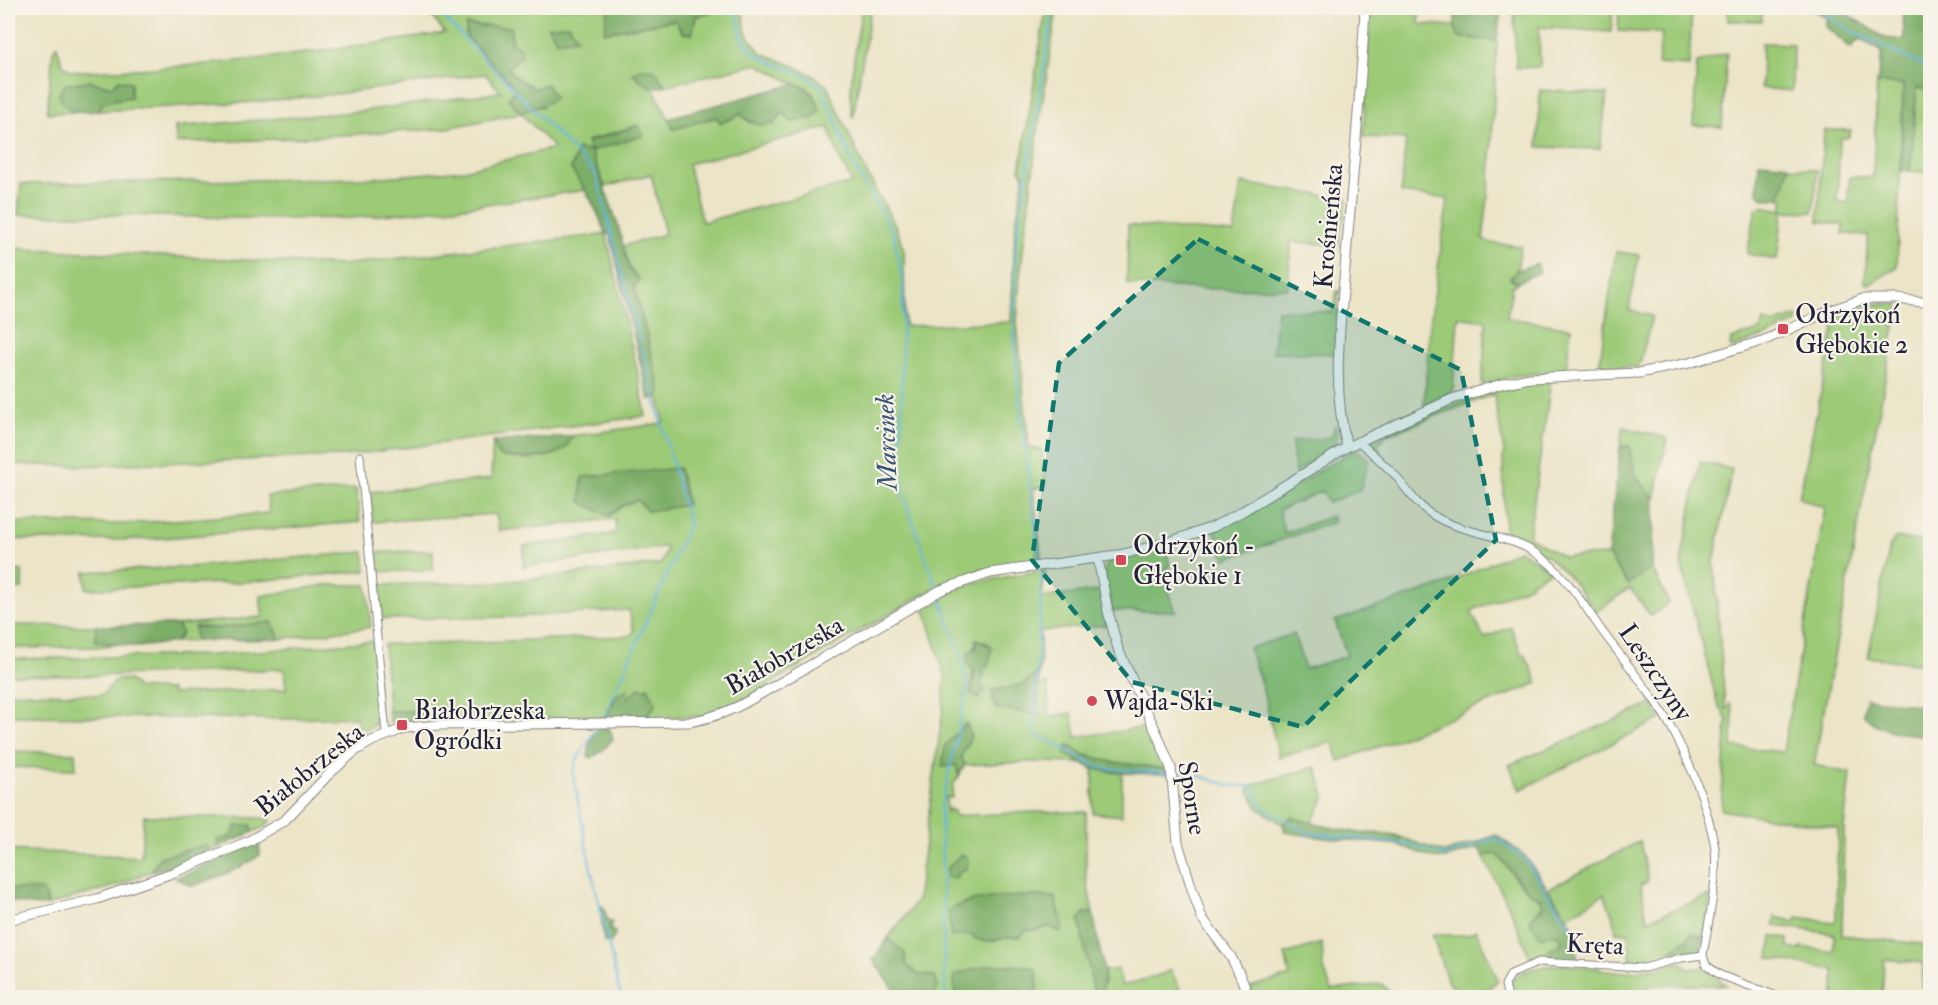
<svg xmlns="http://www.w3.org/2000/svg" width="1938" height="1005" font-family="'IM FELL Double Pica',serif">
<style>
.green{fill:#9cca77;stroke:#5f7659;stroke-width:1.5;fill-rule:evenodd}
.forest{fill:#7dae68;stroke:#506852;stroke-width:1.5}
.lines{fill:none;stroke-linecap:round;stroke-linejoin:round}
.stream{stroke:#64b5df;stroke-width:2}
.minor-casing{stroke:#868380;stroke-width:9}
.tertiary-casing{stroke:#868380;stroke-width:11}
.minor{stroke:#fff;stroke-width:7}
.tertiary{stroke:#fff;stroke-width:9}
.marked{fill:#0f766e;fill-opacity:0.2;stroke:#0f766e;stroke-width:4.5;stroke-dasharray:12 8;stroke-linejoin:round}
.poi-dot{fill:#d1495b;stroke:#f7f3e8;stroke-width:2}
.labels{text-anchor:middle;stroke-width:4.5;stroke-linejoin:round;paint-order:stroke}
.street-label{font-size:26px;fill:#22223b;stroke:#f7f3e8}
.poi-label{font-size:26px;fill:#22223b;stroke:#f7f3e8;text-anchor:start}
.water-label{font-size:27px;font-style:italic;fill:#395574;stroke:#f7f3e8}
</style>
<rect width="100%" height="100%" fill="#f7f3e8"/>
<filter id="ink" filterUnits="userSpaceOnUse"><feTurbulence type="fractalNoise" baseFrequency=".0167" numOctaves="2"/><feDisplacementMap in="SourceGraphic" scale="12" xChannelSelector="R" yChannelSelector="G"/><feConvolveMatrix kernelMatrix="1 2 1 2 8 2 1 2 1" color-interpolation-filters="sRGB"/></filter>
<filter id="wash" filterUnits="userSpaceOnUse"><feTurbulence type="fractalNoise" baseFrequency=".008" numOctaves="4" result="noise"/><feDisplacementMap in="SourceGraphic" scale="24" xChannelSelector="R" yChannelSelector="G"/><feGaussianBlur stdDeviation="1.35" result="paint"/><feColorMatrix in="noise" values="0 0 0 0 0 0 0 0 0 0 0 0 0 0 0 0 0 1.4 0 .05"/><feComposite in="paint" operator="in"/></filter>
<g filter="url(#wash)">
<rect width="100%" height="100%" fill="#ebe4c6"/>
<!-- green -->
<path class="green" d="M425 8H608L605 32 676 20 683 33 692 34 696 16 724 8H742L746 33 761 53 792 65 812 75 827 86 866 172 896 227 904 251 905 326 1011 322 1015 230 1024 175 1020 170 1046 8H1057L1038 131 1020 274 1017 323 1029 448 1041 449 1046 486 1033 489 1042 563 980 570 944 583 816 656 742 701 707 716 645 718 656 704 644 690 627 698V689L616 696 606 718 429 720 425 711H388L384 644H432L630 636 634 631 629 610 517 617 382 619 379 585 503 582 661 564 667 548 663 547 523 567 524 546 552 543 616 533 615 519 499 531 496 514 373 522 370 492 491 479 493 442 499 456C523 461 561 462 572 436L658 424 664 421 658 397 660 392 634 286 639 279 630 269 623 246 665 234 651 174 605 187 591 151 577 150 571 169 587 190 465 207 351 218 277 219 129 215H18L21 184 372 178 464 170 554 148 521 113 442 129 258 140 176 143 175 127 354 112 501 92 485 74 336 94 254 102 99 111 102 104 112 100 131 97 112 87 63 104 76 112 47 113 53 50 57 46 62 64 71 71C196 70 321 52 445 33ZM466 36 522 56 507 67 515 77 535 89 543 107H533ZM757 64 795 84 808 88 783 112 750 123 741 114 721 123 717 117 674 129 653 88 642 82 634 74 655 70 665 86ZM639 125 591 151 587 142V141ZM828 127 839 157 852 183 702 222 688 164ZM679 469 687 505 648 511 637 500 622 506 609 516 582 478Z
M862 8H871L853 118C846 92 858 35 862 8Z
M1371 8H1419V24L1455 26 1458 37 1497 41 1490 179 1483 240 1491 243 1521 246 1517 270 1510 279 1518 282 1512 287 1507 318 1571 328 1566 370 1514 376 1482 385 1486 321 1458 317 1453 391 1424 406 1430 325 1448 199 1401 193 1406 139 1363 137Z
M1514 8 1526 10 1529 8H1613L1611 32 1539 27 1540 67 1516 68Z
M1619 8H1692L1689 66 1658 64 1662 33 1618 31Z
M1728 8H1762V21H1728Z
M1762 43 1793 44 1792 91 1761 88Z
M1727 53 1722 127 1693 125 1697 63Z
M1877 83 1903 84 1897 267 1870 284 1865 283 1868 235 1843 234 1844 225 1818 221 1824 130H1851L1849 137 1840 139 1837 201 1847 203 1850 177H1873Z
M1917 87 1930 91V173L1910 171Z
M1540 90 1607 94 1600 149 1538 147Z
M1789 167 1818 170 1813 212 1783 211 1777 260 1747 254 1756 209 1760 206 1783 210V197L1778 198 1783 188Z
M1241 183 1347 199 1338 246 1291 241 1288 288 1208 289 1127 284 1128 225 1234 233Z
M606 234 637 370 646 416 343 456 77 466 8 464V248L341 265Z
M1616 252 1639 255 1629 310 1652 316 1639 367H1599Z
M1337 291H1339L1335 354 1273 352 1277 310 1333 312Z
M1864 304H1899L1814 765 1850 773 1844 828 1842 935 1930 945V997H1922L1923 963 1884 959 1882 997 1834 998V970L1769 958 1772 936 1788 939V948L1800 950 1801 947 1834 952V934L1774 925 1775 917 1796 922 1797 917 1833 922 1836 921 1838 828 1721 810 1727 720 1717 702 1681 563 1700 462 1732 469 1714 562 1725 706 1726 709 1730 704 1733 711 1732 747 1783 752 1825 508 1799 498 1834 329 1827 316Z
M1798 316 1797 323 1779 329V331L1732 348 1730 346 1731 339 1761 330 1764 321 1772 324Z
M1551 380 1529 537 1564 557 1608 555 1628 584 1652 568 1669 603 1651 616 1630 588 1596 612C1567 573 1553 551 1505 536L1503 458 1504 451 1494 394 1386 435 1378 445 1380 452 1366 443C1408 422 1451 403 1496 390 1514 385 1533 386 1551 380Z
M1335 426 1338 436 1332 450 1295 473 1292 442 1331 437Z
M1623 427 1667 438 1655 499 1636 477 1629 446 1620 447Z
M1355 449 1369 459 1360 490 1328 503 1322 491 1279 510 1284 533 1332 516 1334 522 1225 559 1214 530 1256 509Z
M356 489 360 522 151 539 74 541 8 539V522L122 524 269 513 267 496Z
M1895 538 1930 542V665L1868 657 1890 546Z
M1166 547 1170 568 1166 569 1169 595 1176 611H1112L1104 571 1109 560Z
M1519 550 1551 570 1530 583 1531 585 1471 611 1484 638 1511 627 1522 655 1525 654 1538 683 1391 742 1339 761 1333 742 1279 757 1262 686 1249 648 1294 634 1305 669 1347 656 1335 621 1445 584Z
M433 551V570L378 572 377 552Z
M364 552 366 571 244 582 86 589 85 572 188 567Z
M8 570 22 571V589H8Z
M1045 570 1042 598 1102 590 1107 625 1040 631C1040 642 1042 662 1039 671 1032 688 1006 689 991 690L1037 713 1038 685 1048 684 1049 716 1072 713 1076 737 1148 727 1165 758 1167 769 1112 762 1085 755 1069 746 1066 754 1084 763 1033 762 965 765 961 757 971 736 966 724 942 767 956 765 959 776 953 785 952 798 946 797 947 812 949 809 954 811 955 816 1030 812H1086V877L1093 913H1084L1104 985V971L1118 969 1122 986 1163 974 1170 969 1184 997H1033L1037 993H955L962 997H934L938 985 917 974 906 964 905 953 888 938 917 901 943 710 945 676 923 603 972 583ZM976 639 989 644 980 672 981 685 971 693ZM1036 896 1055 897 1063 926C1050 926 1039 930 1026 930L1020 937C1007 935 1004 938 992 941 977 944 963 929 951 921L998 897Z
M326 585H367L371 627 280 639 272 622 216 628 195 627 196 641 175 642 182 634 177 625 263 617 260 596Z
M8 625 96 626V641L120 644 95 647 8 648Z
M373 641 380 721 359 734 356 717 287 719 8 716V692L102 695 117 679 129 680 137 688 171 690 172 694 286 689 284 669C192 672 100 678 8 675V659L213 655Z
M1652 704 1661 719 1520 790 1509 765Z
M8 751 75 753 76 769 8 767Z
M1316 767 1325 797 1311 824 1292 817 1283 824 1259 809 1248 790 1255 784Z
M1093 769 1122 773V816L1093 813Z
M144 816 260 818 271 820 266 826 253 832 251 825 232 836 217 841 219 847 209 852 207 846 161 857 151 871 119 885 48 905 46 896 8 889V850L141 857Z
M1402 838 1445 853 1480 841 1479 848 1446 858H1434L1399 845Z
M1640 841 1648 881 1641 885 1647 920 1711 895 1703 937 1692 933 1687 940 1669 951 1671 958C1657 962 1645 965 1631 964L1628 933 1616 932 1614 919 1604 894 1567 917 1548 889Z
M1497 854C1504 862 1509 869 1515 878 1524 889 1538 892 1543 906L1529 921 1552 934 1560 936 1563 943 1539 957 1540 960H1531L1511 911 1483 856Z
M1476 930 1498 980 1479 997H1463L1448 982 1432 935H1468Z
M1322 943 1323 966 1331 990 1382 984 1394 997H1254L1250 987 1290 976 1285 954Z
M1680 962 1688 968H1704L1727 985H1649L1650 998 1513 997C1508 984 1510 978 1523 972 1547 962 1571 965 1597 968 1603 969 1609 972 1615 972 1637 972 1659 968 1680 962Z"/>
<!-- forest -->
<path class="forest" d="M608 8H724L696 16 692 34 683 33 675 20 604 32Z
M1455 8H1501L1497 41 1458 37 1455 26Z
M1809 8H1823L1828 11 1837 8 1885 38 1904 40 1903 8H1930V91L1917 87 1910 171H1902L1903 84 1877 83 1882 51 1859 39 1851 48 1826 27V17Z
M466 25 511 27 512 43 519 47 522 56 508 68 515 77 535 89 546 84 555 98C544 106 533 107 521 113L508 99 516 89 466 36Z
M569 25 577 38 557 41 548 26Z
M642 69 655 70 665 86 653 88 642 82 633 73Z
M119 80 131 82V97L112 100 102 104 99 111C80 112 66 115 59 94L66 84 89 81 112 87Z
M795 84C811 89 816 95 820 111L813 118 792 122 783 112 774 124C760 127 751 124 741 114L721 123 716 117 673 129 669 119 679 115Z
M639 125 643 136 591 151 618 225 629 269 639 279 634 286 661 392 658 397 649 399 610 234H606C597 209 587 190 571 169L575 161 577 149 591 151 587 142Z
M1759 162 1789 165 1783 188 1778 198 1768 199 1761 197 1757 191Z
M1537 264 1540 272 1518 282 1510 279 1517 270Z
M572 436C570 439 570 442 568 445 557 461 516 459 499 456L493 442Z
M1629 446 1636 477 1655 499 1652 568 1628 584 1608 555 1620 447Z
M679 468 687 505 648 511 637 500 622 506 609 516 581 502 582 477Z
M272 622 280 639 196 641 194 627 217 628Z
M177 625 182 634 175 642 138 647 95 641 96 626Z
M976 639 992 647 988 667 982 668 980 671 985 673 981 685 985 690 978 699 971 693 974 671 967 663 968 653 977 648Z
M1039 671 1037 713 1033 714 995 708 991 690C1011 688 1025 687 1039 671Z
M640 687 644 690 648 687 656 704 645 718H606L616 696 627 689 628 698Z
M1866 698 1930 707V736C1907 733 1877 734 1863 713Z
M388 711H425L429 720 390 723Z
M966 723C974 736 968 744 961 757L965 765 959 776 956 765 942 767 945 745Z
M598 727 610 729 613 739 602 751 592 758 588 756 592 734Z
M1068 745 1085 755 1112 762 1167 769 1168 774 1122 773 1093 769 1065 754Z
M1292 817C1314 825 1337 829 1361 833 1375 834 1390 831 1402 838L1399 845 1317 837 1285 832 1283 824Z
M251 825 253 832 219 847 217 841 232 836 236 826Z
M1496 835 1525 856 1572 924 1578 961 1540 960 1539 957 1562 943 1560 936 1552 934 1541 937 1529 921 1543 906 1540 898C1524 894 1510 867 1497 854L1483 856 1479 848 1480 841Z
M259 842 260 855C240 870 216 878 192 886L176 878Z
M206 845 209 852 181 864 151 871 160 857Z
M960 855H965L968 861 967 869 962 870 955 878 947 877 946 870Z
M8 889 41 890 46 896 48 905C34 908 22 902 8 901Z
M1036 896 1055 897 1063 926 1060 932 1048 926 1038 930H1026L1020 937C1001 934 987 949 971 935L951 937 948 910 971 901 998 897Z
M603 906 608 921 612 922 610 930 614 931 615 935 611 942H604L600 907Z
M1084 913H1093L1104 971 1102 994H1094L1079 920Z
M1692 933 1703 937 1700 952 1671 958 1669 951 1687 940Z
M888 938 905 953 906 964 917 974 934 976 938 985 934 997H903L897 993 873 960Z
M990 965 1027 966 1036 969C1038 978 1039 990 1033 998L962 997 955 993 954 975Z"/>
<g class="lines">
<!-- stream -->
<path class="stream" d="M435 8 596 174 640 343
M736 8C738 17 739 30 744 40 756 66 802 66 822 88L854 166 893 232 903 282 901 460 903 494 937 589
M1816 8 1851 31 1926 67H1930
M1040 562 1019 398 1014 327 1016 242 1053 8
M1042 571 1034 733 1100 768 1168 773
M939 594 960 653 968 686 941 808 945 998
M604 717 689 524 641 348
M597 728 577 759 573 774 590 864 621 998
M1174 773 1194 774 1231 786H1251L1263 807 1308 833 1406 844 1445 856 1496 838 1525 859 1570 927"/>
</g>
</g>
<g filter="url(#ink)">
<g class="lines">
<defs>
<path id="minor" d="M1358 441C1371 452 1383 463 1395 475 1407 490 1419 508 1436 517 1470 537 1514 533 1545 560 1568 578 1585 607 1602 631 1625 662 1652 693 1671 727 1690 762 1706 803 1714 842 1720 873 1708 923 1703 955L1706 965 1720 975 1782 998
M360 456 386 734
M1508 998 1505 985 1511 974 1539 962 1644 968 1681 958 1703 955"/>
<path id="tertiary" d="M1347 447C1331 386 1341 319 1346 257 1353 174 1361 91 1365 8
M1098 559 1108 611 1118 649 1158 736 1171 768 1178 843 1192 889 1202 918 1231 957 1240 975 1249 998
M8 920 97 899 175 872 249 841 285 820 330 773 355 751 372 741 405 728 439 725 689 722C711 718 730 712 750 700L941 590 990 573 1124 554 1172 541 1213 527 1243 511 1347 447 1452 399 1505 383 1530 378 1639 373 1689 363 1765 340 1827 312 1863 299H1897L1930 303"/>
</defs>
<!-- minor casing -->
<use href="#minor" class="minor-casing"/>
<!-- tertiary casing -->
<use href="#tertiary" class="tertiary-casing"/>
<!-- minor -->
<use href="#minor" class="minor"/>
<!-- tertiary -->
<use href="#tertiary" class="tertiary"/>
</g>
</g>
<!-- marked area -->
<path class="marked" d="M1198 239 1461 370 1496 540 1303 727 1132 682 1032 560 1059 363Z"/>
<!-- markers -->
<g class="poi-dot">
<rect x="1777" y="323" width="12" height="12" rx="3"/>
<rect x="1115" y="554" width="12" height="12" rx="3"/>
<circle cx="1092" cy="701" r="6"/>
<rect x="396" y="719" width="12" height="12" rx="3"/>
</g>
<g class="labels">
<!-- street labels -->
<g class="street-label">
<text transform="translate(1328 226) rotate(-85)" y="9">Krośnieńska</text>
<text transform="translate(784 655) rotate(-30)" y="9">Białobrzeska</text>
<text transform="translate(1656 672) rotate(56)" y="9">Leszczyny</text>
<text transform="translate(309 769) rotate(-39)" y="9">Białobrzeska</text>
<text transform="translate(1193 798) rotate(81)" y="9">Sporne</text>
<text transform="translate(1595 944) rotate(3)" y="9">Kręta</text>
</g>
<!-- poi labels -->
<g class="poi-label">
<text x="1795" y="323">Odrzykoń<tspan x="1795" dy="30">Głębokie 2</tspan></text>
<text x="1133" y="554">Odrzykoń -<tspan x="1133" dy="30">Głębokie 1</tspan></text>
<text x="1104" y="710">Wajda-Ski</text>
<text x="414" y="719">Białobrzeska<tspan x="414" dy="30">Ogródki</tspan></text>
</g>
<!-- water labels -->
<g class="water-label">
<text transform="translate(886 442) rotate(-92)" y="9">Marcinek</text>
</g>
</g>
<!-- margin -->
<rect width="1938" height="1005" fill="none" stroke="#f7f3e8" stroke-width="30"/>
</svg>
